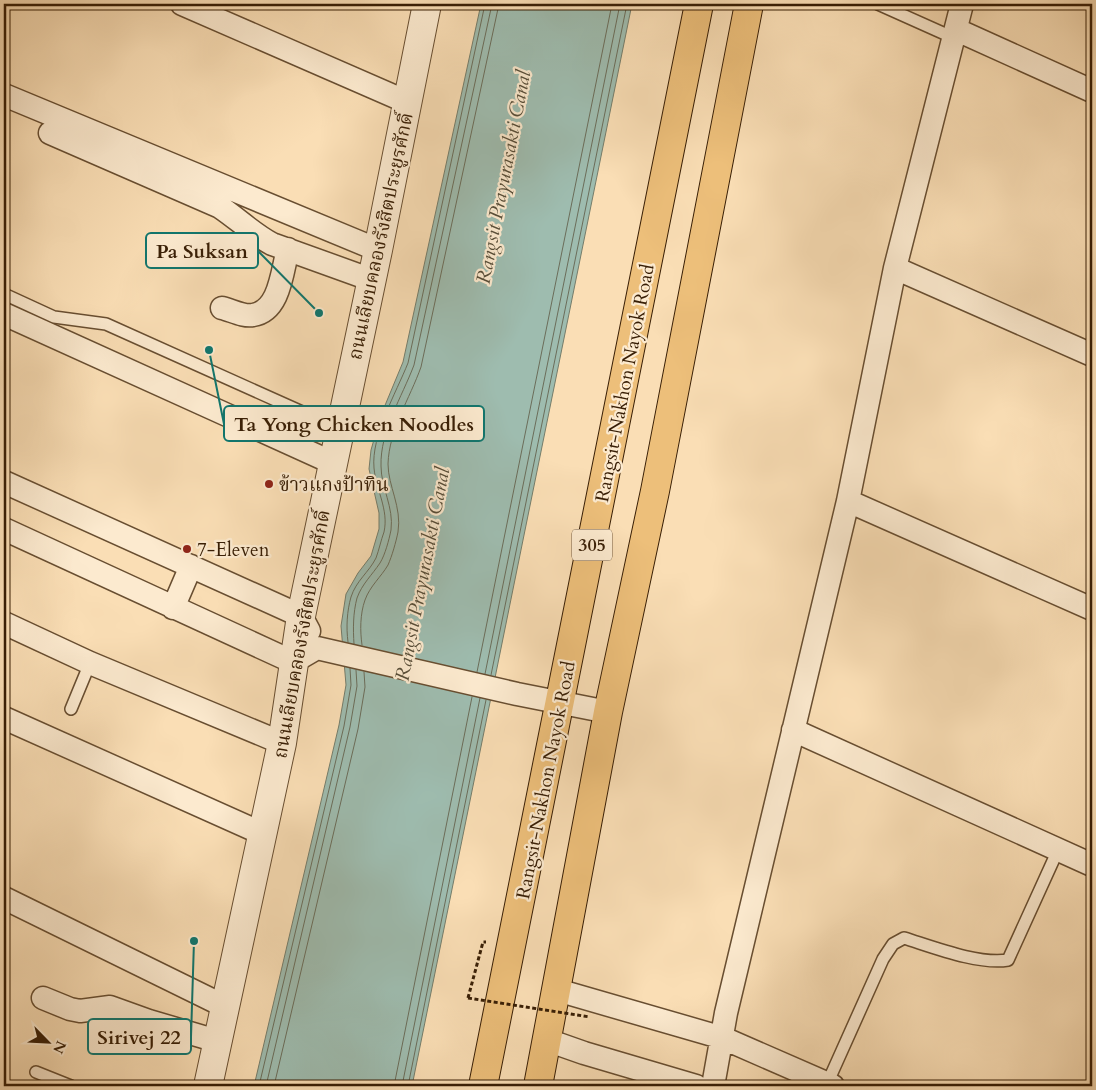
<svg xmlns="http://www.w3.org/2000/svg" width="1096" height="1090" font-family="Cardo,'Noto Serif Thai',serif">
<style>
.water{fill:#9ebcaf;stroke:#757d6b}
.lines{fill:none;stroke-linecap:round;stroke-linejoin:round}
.shore{stroke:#6b6d5a;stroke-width:1}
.service-casing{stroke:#684e31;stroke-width:14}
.minor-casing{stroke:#684e31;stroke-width:25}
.tertiary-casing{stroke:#684e31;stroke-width:30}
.primary-casing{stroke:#381e05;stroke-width:30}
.path{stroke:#381e05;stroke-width:3;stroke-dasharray:4 2.5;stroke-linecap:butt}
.service{stroke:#fceacf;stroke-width:11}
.minor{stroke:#fceacf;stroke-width:22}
.tertiary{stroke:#fceacf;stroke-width:28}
.primary{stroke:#edbf7a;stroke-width:28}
.path-bridge{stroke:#381e05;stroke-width:3;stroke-dasharray:4 2.5;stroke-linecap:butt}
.poi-dot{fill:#8f2418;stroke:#fceacf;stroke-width:2}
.labels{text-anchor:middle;stroke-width:4.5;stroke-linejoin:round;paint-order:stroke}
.shield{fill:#fceacf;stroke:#735b42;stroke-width:1}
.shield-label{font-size:18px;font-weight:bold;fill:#381e05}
.street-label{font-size:19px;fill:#381e05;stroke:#fceacf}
.poi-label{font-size:19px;fill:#381e05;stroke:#fceacf;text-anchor:start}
.water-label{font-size:20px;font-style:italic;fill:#574d38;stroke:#fceacf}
.leader{fill:none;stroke:#0f766e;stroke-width:2}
.callout-dot{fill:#0f766e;stroke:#fceacf;stroke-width:2}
.callout{fill:#fceacf;stroke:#0f766e;stroke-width:2}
.callout-label{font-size:20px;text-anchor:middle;font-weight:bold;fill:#381e05}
</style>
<rect width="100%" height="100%" fill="#fadeb5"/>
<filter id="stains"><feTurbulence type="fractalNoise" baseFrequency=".004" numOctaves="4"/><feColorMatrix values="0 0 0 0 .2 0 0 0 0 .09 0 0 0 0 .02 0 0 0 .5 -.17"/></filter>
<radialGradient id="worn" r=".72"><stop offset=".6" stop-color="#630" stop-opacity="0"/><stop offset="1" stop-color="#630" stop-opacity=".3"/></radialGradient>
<!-- water -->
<path class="water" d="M481 4H632L412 1086H254L339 725 346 685 341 626 346 594 358 573 371 556 379 529V513L369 469 371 450 381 415 403 362Z"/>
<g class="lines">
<!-- shore -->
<path class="shore" d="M348 642C346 627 347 611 351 597 356 581 369 572 376 558 379 550 381 540 384 532 389 510 376 490 374 468 371 436 396 393 408 363L485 4
M354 644C353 629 353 613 357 598 362 584 372 575 380 563 385 555 389 540 391 530 394 507 381 488 381 466 380 431 402 397 414 365L492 4
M362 645C360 631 360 614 365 600 370 586 381 577 388 565 392 556 396 542 398 532 402 507 388 486 388 464 389 430 410 398 421 367L499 4
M477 672 612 4
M485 674 620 4
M491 675 627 4
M259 1086 344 726 351 685 350 668
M266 1086 350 727 357 686 356 670
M274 1086 358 729 365 687 364 672
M394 1086 472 697
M402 1086 480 698
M408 1086 486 700"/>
<defs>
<path id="service" d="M878 4 954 38
M4 294 54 317 106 324 340 429
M71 709 90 663
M36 1072 71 1086
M827 1084 883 959 893 944 904 938C933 947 979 965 1008 960L1058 850"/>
<path id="minor" d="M182 4 407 102
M957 30 1092 91
M4 95 378 250
M50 133 220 207C238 219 253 234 272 244L372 280
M895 268 1092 355
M222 308C231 310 244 317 253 315 280 311 282 271 288 249
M4 314 333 463
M4 482 301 616 309 631
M848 501 1092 609
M4 529 293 662 317 648 517 694 608 712
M173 608 191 566
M4 623 90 663 282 743
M4 718 261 833
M793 730 1092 865
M4 898 224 1006
M557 990 723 1038 833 1086
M43 998 70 1009 80 1011 110 1007 149 1021 217 1041
M547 1040 584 1053 696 1086
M713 1086 726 1013 848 501 895 268 962 4"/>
<path id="tertiary" d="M208 1086 282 743 301 616 378 250 427 4"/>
<path id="primary" d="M483 1086 699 4
M538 1086 608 712 655 491 749 4"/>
</defs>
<!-- service casing -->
<use href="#service" class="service-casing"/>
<!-- minor casing -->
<use href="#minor" class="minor-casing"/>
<!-- tertiary casing -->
<use href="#tertiary" class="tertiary-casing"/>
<!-- primary casing -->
<use href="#primary" class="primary-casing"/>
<!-- path -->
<path class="path" d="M468 998 483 942H486"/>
<!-- service -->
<use href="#service" class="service"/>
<!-- minor -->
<use href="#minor" class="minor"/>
<!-- tertiary -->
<use href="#tertiary" class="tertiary"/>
<!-- primary -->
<use href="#primary" class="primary"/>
<!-- path-bridge -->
<path class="path-bridge" d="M468 998 590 1017"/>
</g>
<!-- markers -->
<g class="poi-dot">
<circle cx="269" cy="484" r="5"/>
<circle cx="187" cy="549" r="5"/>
</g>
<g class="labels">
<!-- shield labels -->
<rect class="shield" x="572" y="529.5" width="40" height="31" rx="4"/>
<g class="shield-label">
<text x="592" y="551">305</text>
</g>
<!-- street labels -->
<g class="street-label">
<text transform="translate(380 236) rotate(-78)" y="7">ถนนเลียบคลองรังสิตประยูรศักดิ์</text>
<text transform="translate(624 383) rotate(-79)" y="7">Rangsit-Nakhon Nayok Road</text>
<text transform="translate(301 634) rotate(-80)" y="7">ถนนเลียบคลองรังสิตประยูรศักดิ์</text>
<text transform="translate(545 780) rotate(-79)" y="7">Rangsit-Nakhon Nayok Road</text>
</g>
<!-- poi labels -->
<g class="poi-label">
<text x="279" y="491">ข้าวแกงป้าทิน</text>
<text x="197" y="556">7-Eleven</text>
</g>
<!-- water labels -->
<g class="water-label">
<text transform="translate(503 177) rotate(-79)" y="7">Rangsit Prayurasakti Canal</text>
<text transform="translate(422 574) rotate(-79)" y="7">Rangsit Prayurasakti Canal</text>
</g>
</g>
<!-- callouts -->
<path class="leader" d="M319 313L258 251M209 350L224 424M194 941L191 1037"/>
<g class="callout-dot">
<circle cx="319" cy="313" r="5"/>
<circle cx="209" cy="350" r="5"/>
<circle cx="194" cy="941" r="5"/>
</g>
<g class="callout">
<rect x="146" y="233" width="112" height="35" rx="5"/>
<rect x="224" y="406" width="260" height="35" rx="5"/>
<rect x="88" y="1019" width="103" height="35" rx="5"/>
</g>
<g class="callout-label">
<text x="202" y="258">Pa Suksan</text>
<text x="354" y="431">Ta Yong Chicken Noodles</text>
<text x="139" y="1044">Sirivej 22</text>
</g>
<!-- margin -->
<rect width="1096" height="1090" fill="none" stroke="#fadeb5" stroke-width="20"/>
<rect x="5" y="5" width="1086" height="1080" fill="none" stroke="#381e05" stroke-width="2.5"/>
<rect x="10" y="10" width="1076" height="1070" fill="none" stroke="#381e05"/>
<!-- north arrow -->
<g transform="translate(48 1042) rotate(114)" stroke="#fceacf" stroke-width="4" paint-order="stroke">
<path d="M0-4L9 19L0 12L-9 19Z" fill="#381e05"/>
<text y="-8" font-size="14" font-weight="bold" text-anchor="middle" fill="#381e05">N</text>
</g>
<rect width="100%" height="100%" filter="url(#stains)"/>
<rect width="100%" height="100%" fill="url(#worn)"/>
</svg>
